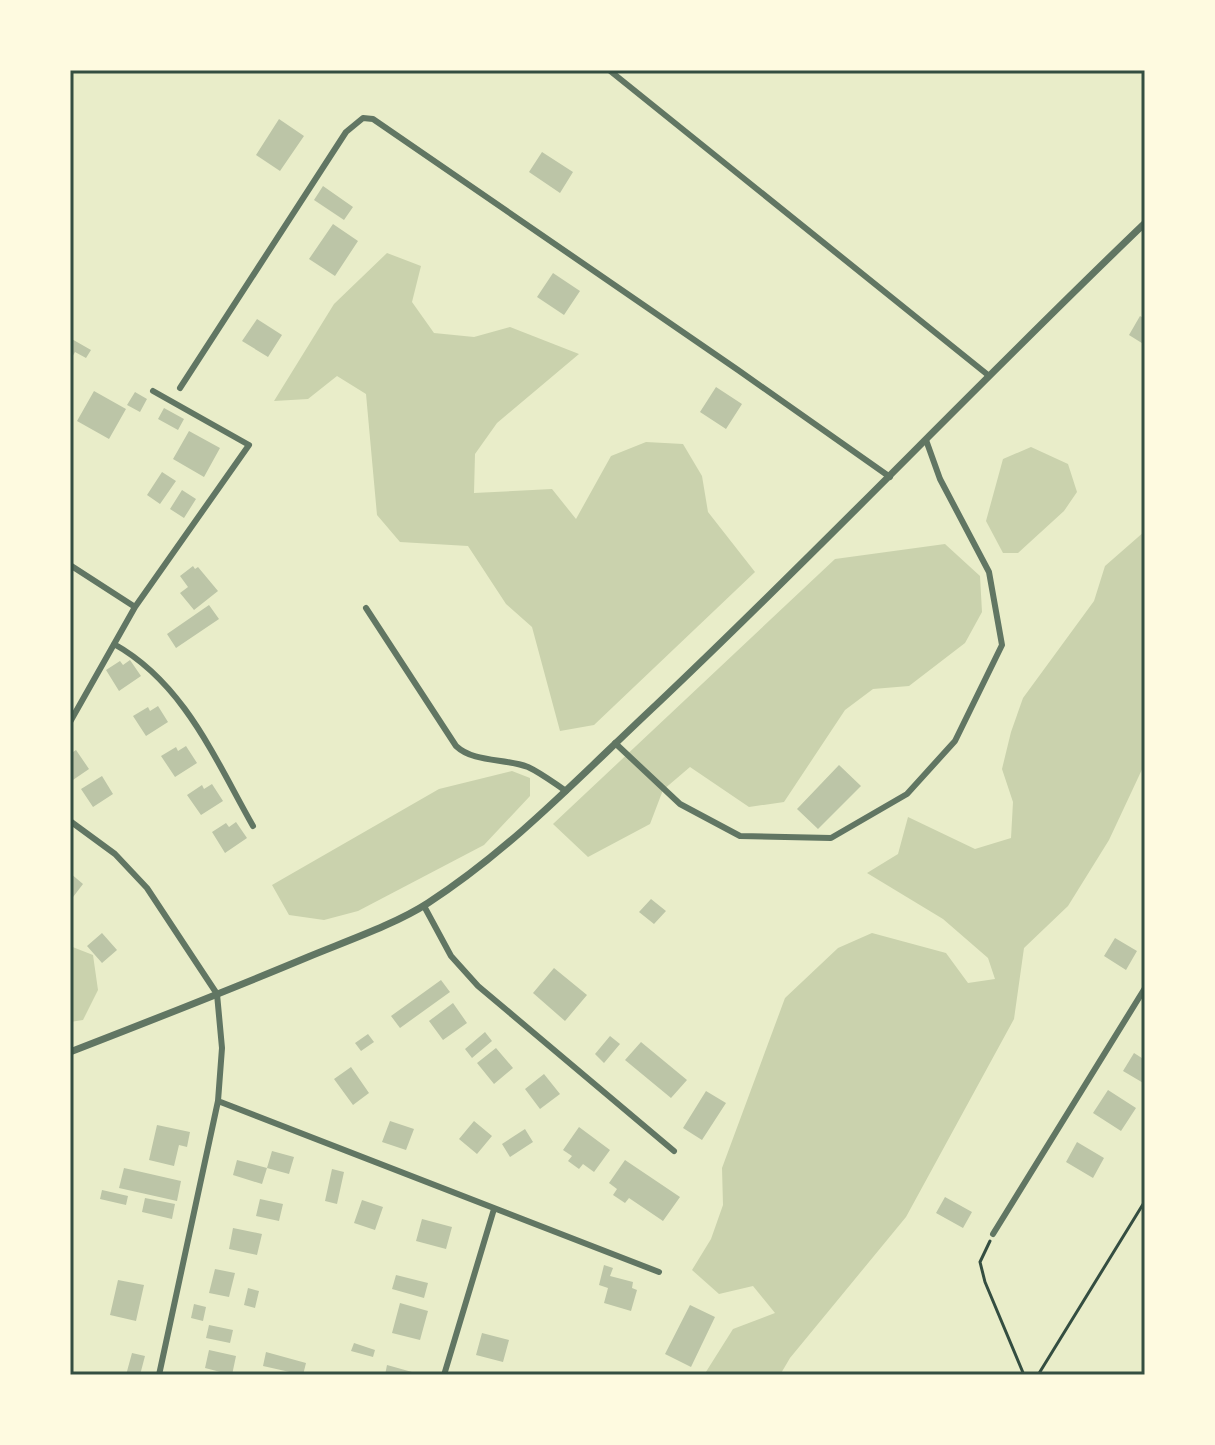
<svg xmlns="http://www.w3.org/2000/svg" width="1215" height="1445" font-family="Mulish,sans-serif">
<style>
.green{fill:#cad2ad}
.building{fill:#bcc5a7}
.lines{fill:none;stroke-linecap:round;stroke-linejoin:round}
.path{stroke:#344e41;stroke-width:3}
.minor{stroke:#617663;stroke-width:6}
.tertiary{stroke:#617663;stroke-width:7}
.neatline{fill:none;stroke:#344e41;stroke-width:3}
</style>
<rect width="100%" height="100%" fill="#e9edc9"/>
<!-- green -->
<path class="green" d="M387 253 421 266 412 302 434 333 474 337 510 327 579 354 497 423 475 454 474 493 552 489 576 519 611 456 646 442 683 444 702 476 708 512 755 572 594 725 560 731 532 627 506 604 468 546 400 542 377 515 366 394 337 376 308 399 274 401 334 304Z
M1031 447 1068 464 1077 492 1064 511 1018 553H1003L986 521 1003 459Z
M1145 531V763L1109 840 1068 906 1024 948 1014 1019 906 1217 790 1358 780 1375H704L733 1329 775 1313 753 1286 719 1294 692 1270 711 1239 723 1205 722 1168 785 998 838 948 872 933 946 953 968 983 995 979 988 958 943 919 867 873 898 854 908 817 975 849 1011 838 1013 802 1002 769 1011 732 1023 698 1094 601 1105 566Z
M945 544 980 576 982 612 965 643 909 686 873 689 845 710 784 802 749 807 690 767 663 790 650 824 588 857 553 824 835 559Z
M512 771 530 778V796L484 845 358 911 324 920 289 915 272 885 439 789Z
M70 946 93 955 98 990 83 1020 70 1022Z"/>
<!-- building -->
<path class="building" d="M279 119 304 136 280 171 256 155Z
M542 152 573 172 560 193 529 172Z
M323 186 353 207 344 220 314 200Z
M333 224 358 241 335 276 309 259Z
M553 273 580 291 564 315 537 297Z
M1140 316 1145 319V345L1129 335Z
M257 319 282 335 268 357 242 341Z
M70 338 91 350 86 358 75 352 70 361Z
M716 387 742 404 726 429 700 412Z
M94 391 126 409 109 439 77 421Z
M135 392 147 399 140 412 127 405Z
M164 408 184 419 178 430 158 419Z
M189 431 220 448 204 477 173 459Z
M162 472 176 481 160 504 147 495Z
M182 490 196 499 184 518 170 509Z
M193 566 195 569 198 567 218 591 194 610 180 593 188 587 180 576Z
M209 605 219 619 176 648 167 634Z
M130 660 141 676 119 691 106 670 120 661 123 665Z
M158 706 168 722 146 736 133 716 148 707 150 711Z
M186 746 197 763 175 777 161 756 176 747 178 751Z
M76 750 89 769 70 782V754Z
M839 765 861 786 818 829 797 809Z
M102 776 113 794 93 807 81 789Z
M212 784 223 801 201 815 187 795 202 785 204 789Z
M236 822 247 838 225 853 212 832 226 823 229 827Z
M70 873 83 884 70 901Z
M651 899 666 911 654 924 639 912Z
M102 933 117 950 102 963 87 946Z
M1115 938 1137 951 1126 970 1104 956Z
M554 968 587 995 565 1021 533 993Z
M441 980 450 992 400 1028 391 1016Z
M453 1003 467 1023 443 1040 429 1021Z
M485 1032 492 1041 472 1058 465 1049Z
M368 1034 374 1042 361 1051 355 1043Z
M610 1036 620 1044 604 1063 595 1054Z
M641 1042 687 1080 671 1098 625 1060Z
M496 1048 513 1068 494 1084 477 1063Z
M1134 1053 1145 1060V1084L1123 1071Z
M351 1067 369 1093 353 1105 334 1079Z
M544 1074 560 1094 540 1109 525 1089Z
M1108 1090 1136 1108 1121 1131 1093 1113Z
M706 1091 726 1103 702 1140 683 1128Z
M390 1121 414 1129 406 1150 382 1142Z
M474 1121 492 1136 477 1154 459 1139Z
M157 1125 190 1132 187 1147 179 1145 174 1166 149 1160Z
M579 1127 610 1150 594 1172 583 1164 579 1169 568 1161 572 1156 563 1150Z
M525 1129 533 1142 510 1157 502 1144Z
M1077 1142 1104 1158 1093 1178 1066 1162Z
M272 1151 294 1157 289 1174 267 1168Z
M237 1160 267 1168 262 1184 233 1175Z
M625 1160 680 1197 663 1221 629 1198 625 1203 613 1195 617 1189 609 1183Z
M124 1168 181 1181 177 1201 119 1188Z
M332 1169 344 1172 337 1204 325 1201Z
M102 1190 128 1196 126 1205 100 1199Z
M945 1197 972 1212 963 1228 936 1213Z
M145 1198 175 1204 172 1219 142 1212Z
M260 1199 283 1204 279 1221 256 1216Z
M362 1200 383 1207 375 1230 354 1223Z
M422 1219 452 1227 446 1249 416 1241Z
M233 1228 262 1234 257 1255 229 1249Z
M604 1265 613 1268 610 1276 633 1282 632 1288 637 1290 631 1311 604 1303 608 1288 599 1285Z
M215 1269 235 1273 229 1297 209 1293Z
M396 1275 428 1283 424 1298 392 1289Z
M118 1280 144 1285 136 1321 110 1315Z
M248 1288 259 1291 255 1308 244 1305Z
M400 1303 428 1311 420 1340 392 1333Z
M194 1304 206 1307 203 1321 191 1318Z
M690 1305 715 1317 691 1367 665 1354Z
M209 1325 233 1330 230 1343 206 1338Z
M482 1333 509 1340 503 1362 476 1355Z
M354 1343 375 1350 373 1357 351 1351Z
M209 1350 236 1356 232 1375 205 1368Z
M266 1352 306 1363 303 1375 263 1366Z
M132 1353 145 1356 140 1375H126Z
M387 1365 412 1372 411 1375H385Z"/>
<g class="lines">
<!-- path -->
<path class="path" d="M990 1241 980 1262 985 1282 1024 1375
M1038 1375 1145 1201"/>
<!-- minor -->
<path class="minor" d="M609 70 988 375
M180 388 346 132 363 118 373 119 738 370 890 477
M70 565 135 607
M366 608 456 746C474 763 505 758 528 767 541 773 554 783 566 791
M114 644C184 683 215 759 253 826
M70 722 135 607 249 445 153 391
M615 743 680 804 740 836 831 838 907 794 955 741 1002 645 989 572 940 479 926 440
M70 821 115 854 147 888 217 994 222 1048 218 1101 159 1375
M424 906 451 956 478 986 674 1151
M218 1101 659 1272
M993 1234 1145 988
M444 1375 494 1209"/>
<!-- tertiary -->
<path class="tertiary" d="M70 1052C150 1021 229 990 308 957 344 942 396 924 428 903 513 848 583 773 657 704 823 547 980 381 1145 223"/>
</g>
<!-- border -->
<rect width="1215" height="1445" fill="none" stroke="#fefae0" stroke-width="144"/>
<rect x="72" y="72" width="1071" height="1301" class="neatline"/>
</svg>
